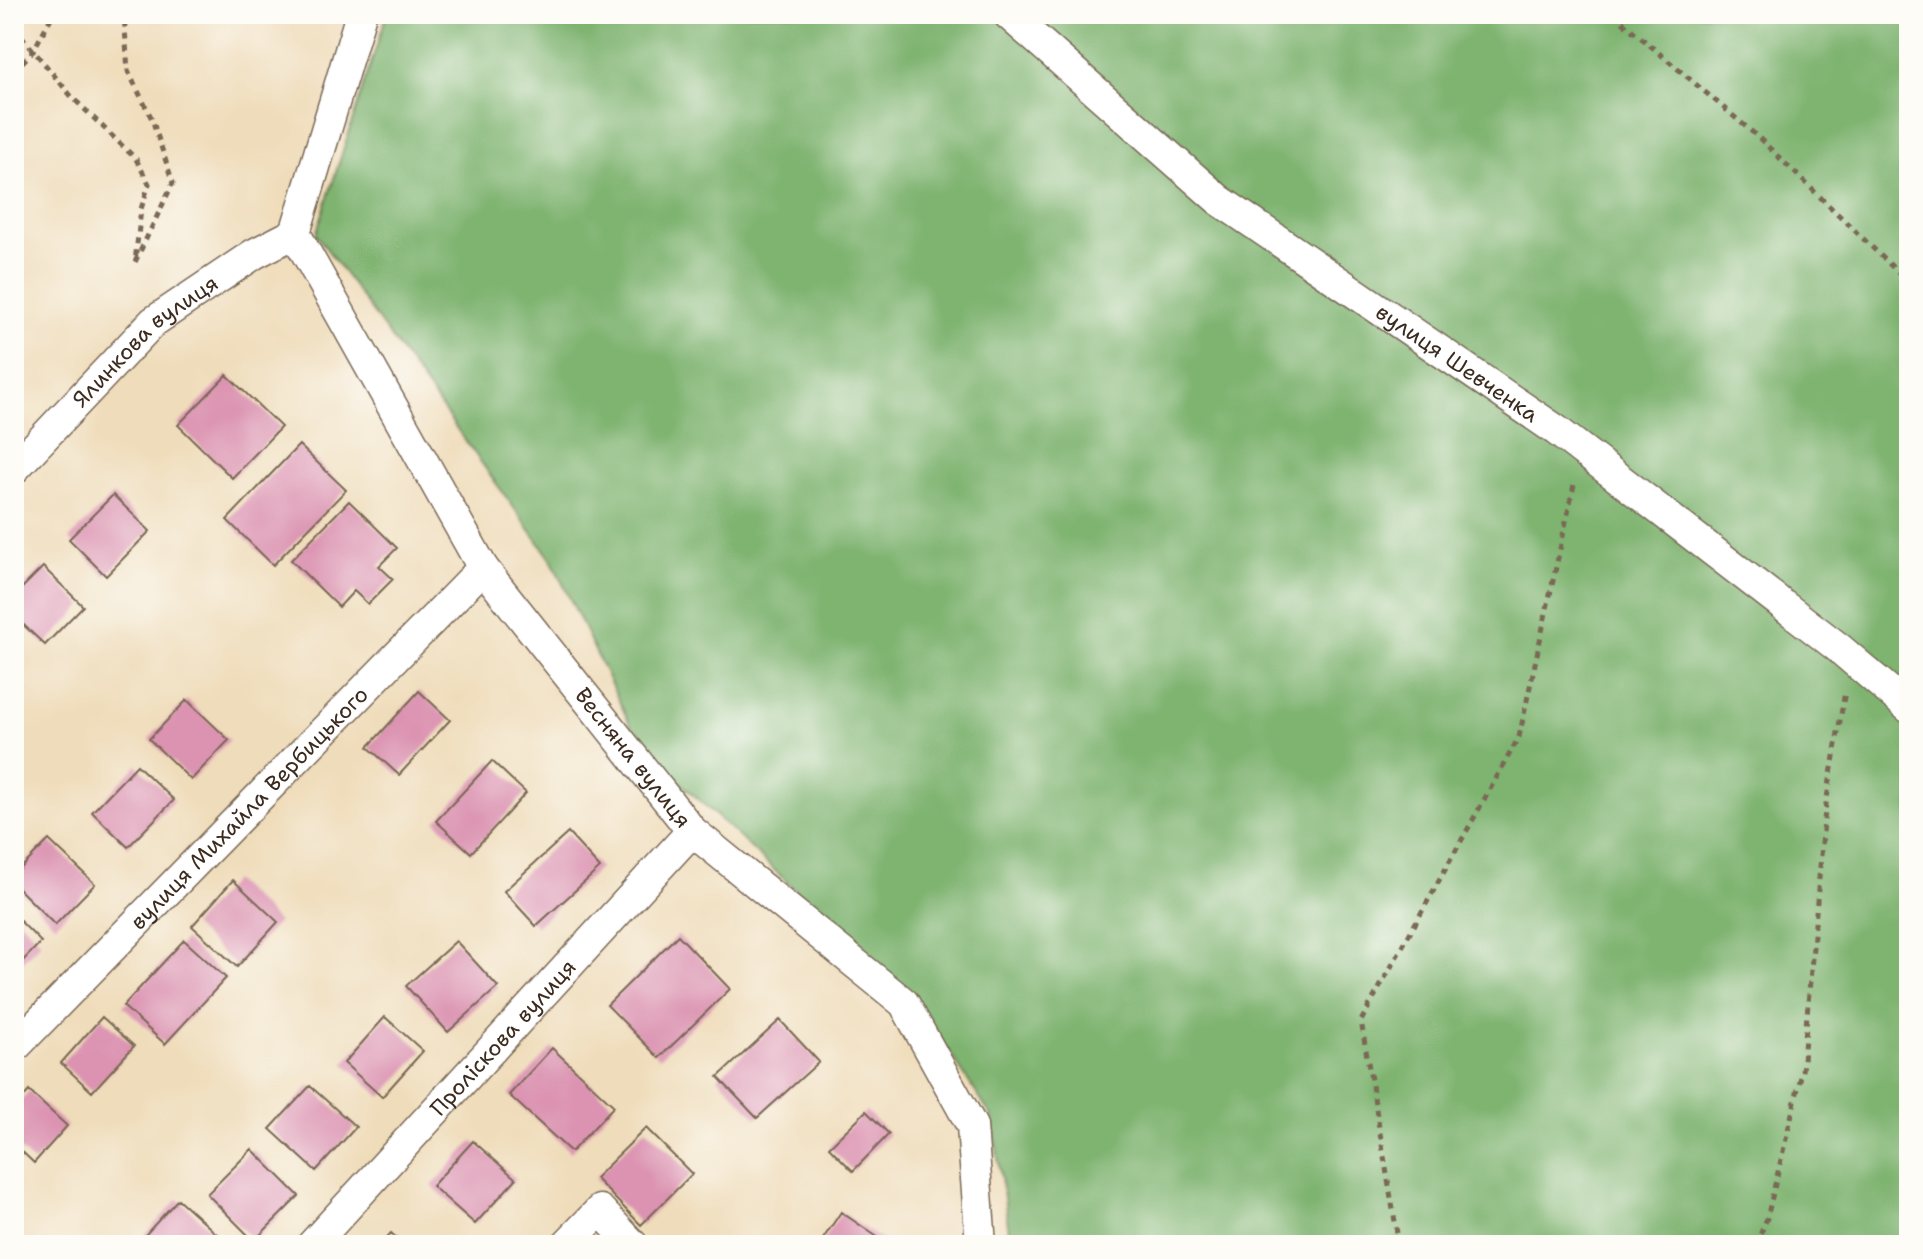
<svg xmlns="http://www.w3.org/2000/svg" width="1923" height="1259" font-family="'Shantell Sans',sans-serif">
<style>
.forest{fill:#7eb370;stroke:#5c6e47;stroke-width:2}
.building{fill:#db93b1}
.lines{fill:none;stroke-linecap:round;stroke-linejoin:round}
.minor-casing{stroke:#7a6855;stroke-width:33}
.path{stroke:#7a6855;stroke-width:5;stroke-dasharray:6 6;stroke-linecap:butt}
.minor{stroke:#fff;stroke-width:30}
.labels{text-anchor:middle;stroke-width:6;stroke-linejoin:round;paint-order:stroke}
.street-label{font-size:22px;fill:#3b2a1e;stroke:#fdfcf7}
</style>
<rect width="100%" height="100%" fill="#fdfcf7"/>
<filter id="ink" filterUnits="userSpaceOnUse"><feTurbulence type="fractalNoise" baseFrequency=".0125" numOctaves="2"/><feDisplacementMap in="SourceGraphic" scale="16" xChannelSelector="R" yChannelSelector="G"/><feConvolveMatrix kernelMatrix="1 2 1 2 8 2 1 2 1" color-interpolation-filters="sRGB"/></filter>
<filter id="wash" filterUnits="userSpaceOnUse"><feTurbulence type="fractalNoise" baseFrequency=".006" numOctaves="4" result="noise"/><feDisplacementMap in="SourceGraphic" scale="32" xChannelSelector="R" yChannelSelector="G"/><feGaussianBlur stdDeviation="1.8" result="paint"/><feColorMatrix in="noise" values="0 0 0 0 0 0 0 0 0 0 0 0 0 0 0 0 0 1.4 0 .05"/><feComposite in="paint" operator="in"/></filter>
<g filter="url(#wash)">
<rect width="100%" height="100%" fill="#efdcba"/>
<!-- forest -->
<path class="forest" d="M387 14H1909V1245H1011L992 1117 916 1002 640 745 551 559 316 234Z"/>
<g id="blocks">
<!-- building -->
<path class="building" d="M227 375 281 427 232 478 178 425Z
M299 445 346 490 273 565 227 520Z
M113 495 150 531 106 576 69 539Z
M349 501 397 548 379 566 393 579 368 604 354 591 339 607 291 560Z
M43 567 83 606 45 645 14 616V596Z
M419 691 450 720 399 775 368 747Z
M187 700 229 740 191 780 149 739Z
M492 761 526 793 471 853 436 821Z
M137 765 174 800 128 847 92 812Z
M568 833 600 868 536 926 504 891Z
M49 840 95 884 55 925 14 884V875Z
M233 880 278 922 237 967 192 926Z
M14 915 41 942 14 970Z
M678 935 730 989 659 1058 607 1005Z
M184 940 226 978 165 1044 123 1006Z
M456 941 498 987 448 1032 406 986Z
M102 1017 134 1046 92 1092 61 1063Z
M385 1017 423 1051 382 1097 344 1063Z
M780 1020 819 1062 757 1118 718 1077Z
M552 1048 614 1106 571 1152 509 1095Z
M310 1086 356 1127 316 1171 270 1129Z
M29 1091 67 1126 34 1163 14 1144V1108Z
M866 1111 889 1134 853 1171 829 1147Z
M646 1128 692 1174 641 1225 595 1178Z
M473 1141 516 1179 475 1224 432 1186Z
M252 1149 299 1196 254 1241 207 1194Z
M178 1199 229 1245H136Z
M841 1212 889 1245H819Z
M391 1233 405 1245H380Z"/>
</g>
</g>
<g filter="url(#ink)">
<use href="#blocks" fill-opacity="0" stroke="#7a6855" stroke-width="2"/>
<g class="lines">
<defs>
<g id="minor">
<path id="s1" d="M1008 14 1219 200 1556 430 1840 649 1909 708"/>
<path id="s2" d="M295 233 483 568 692 831 904 1003 972 1126 981 1245"/>
<path d="M295 233 361 14"/>
<path id="s3" d="M14 469 153 322 254 254 295 233"/>
<path id="s4" d="M14 1048 483 568"/>
<path id="s5" d="M312 1245 692 831"/>
<path d="M566 1245 600 1210 633 1245"/>
</g>
</defs>
<!-- minor casing -->
<use href="#minor" class="minor-casing"/>
<!-- path -->
<path class="path" d="M1613 14 1757 136 1909 283
M14 27 72 97 136 159 149 184 141 209 135 262 173 183 152 119 128 71 124 14
M14 71 33 51 53 14
M1399 1245 1361 1021 1519 737 1575 480
M1756 1245 1767 1218 1802 1072 1825 810 1845 691"/>
<!-- minor -->
<use href="#minor" class="minor"/>
</g>
</g>
<g class="labels">
<!-- street labels -->
<g class="street-label">
<text dy="8" stroke="none"><textPath href="#s3" startOffset="184">Ялинкова вулиця</textPath></text>
<text dy="8" stroke="none"><textPath href="#s1" startOffset="570">вулиця Шевченка</textPath></text>
<text dy="8" stroke="none"><textPath href="#s2" startOffset="626">Весняна вулиця</textPath></text>
<text dy="8" stroke="none"><textPath href="#s4" startOffset="336">вулиця Михайла Вербицького</textPath></text>
<text dy="8" stroke="none"><textPath href="#s5" startOffset="282">Проліскова вулиця</textPath></text>
</g>
</g>
<!-- margin -->
<rect width="1923" height="1259" fill="none" stroke="#fdfcf7" stroke-width="48"/>
</svg>
